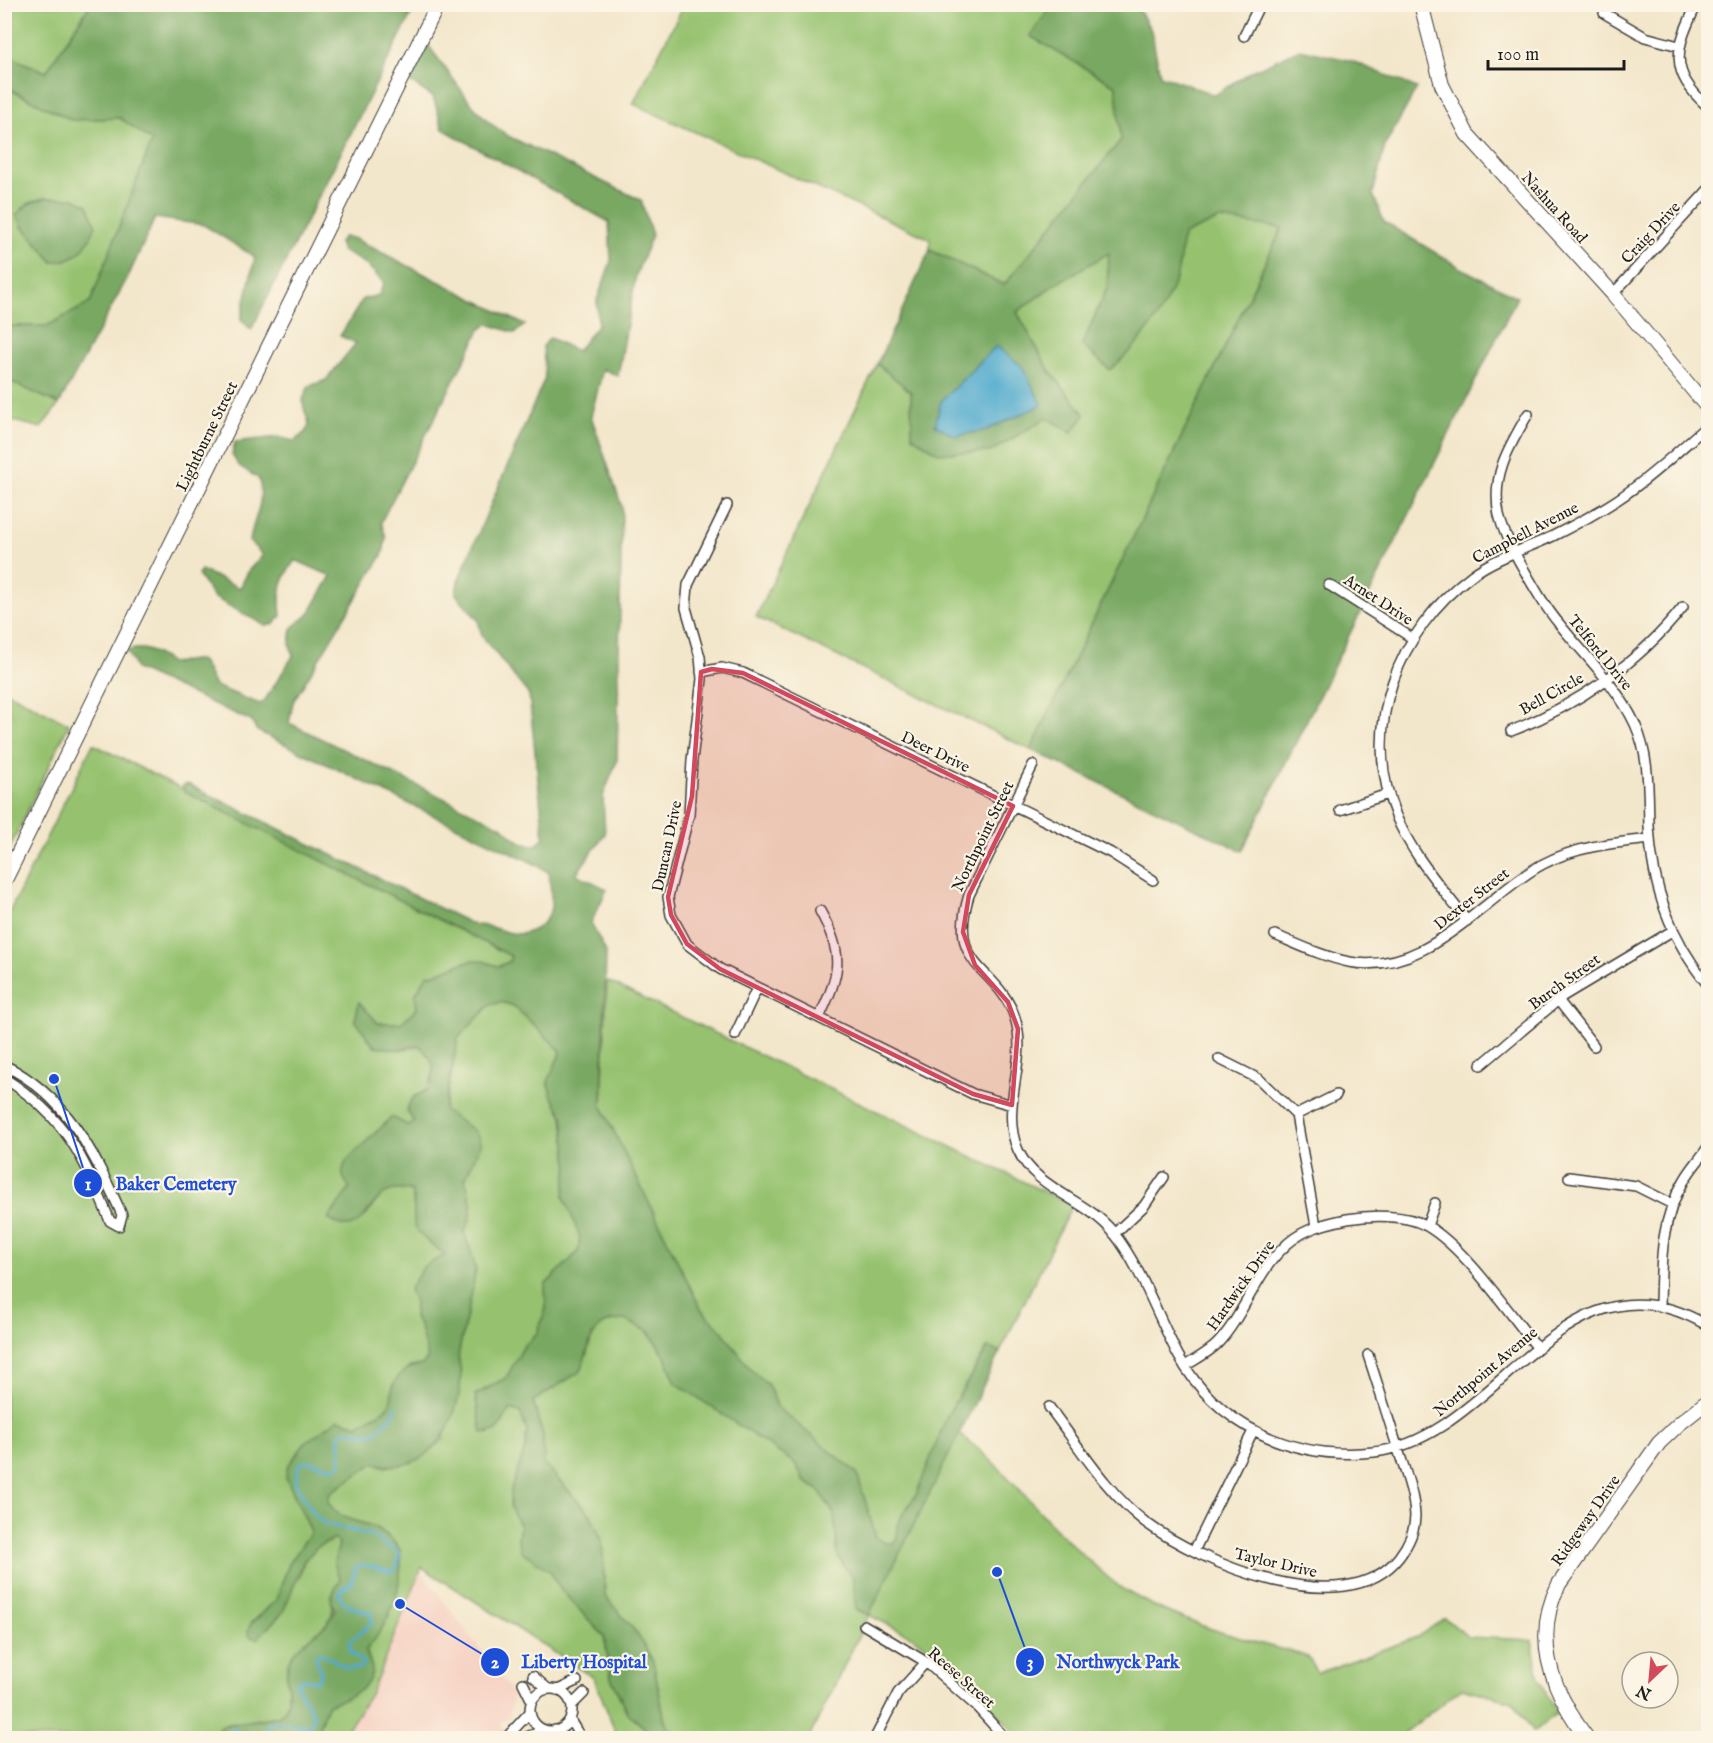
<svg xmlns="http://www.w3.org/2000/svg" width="1713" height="1743" font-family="'IM FELL English',serif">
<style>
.built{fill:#f6d2c3}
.green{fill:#96c270;stroke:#596f46;stroke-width:1.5;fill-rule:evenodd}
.forest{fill:#78a862;stroke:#4a623f;stroke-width:1.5}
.water{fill:#50aace;stroke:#366375;stroke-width:1.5}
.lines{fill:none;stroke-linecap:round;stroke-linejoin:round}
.stream{stroke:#50aace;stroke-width:3}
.street-casing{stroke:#3c3a36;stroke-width:12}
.secondary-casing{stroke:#3c3a36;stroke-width:16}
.street{stroke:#fff;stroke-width:9}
.secondary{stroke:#fff;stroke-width:14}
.marked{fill:#d1495b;fill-opacity:0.2;stroke:#d1495b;stroke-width:4.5;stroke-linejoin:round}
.labels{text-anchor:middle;stroke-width:4.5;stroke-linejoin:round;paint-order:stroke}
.street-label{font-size:16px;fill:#1c1c1c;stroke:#fcf5e5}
.leader{fill:none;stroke:#1d4ed8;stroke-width:2}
.callout-dot{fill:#1d4ed8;stroke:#fcf5e5;stroke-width:2}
.mark-label{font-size:18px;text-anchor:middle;font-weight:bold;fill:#fff}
.callout-label{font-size:18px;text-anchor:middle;font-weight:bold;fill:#1d4ed8;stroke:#fcf5e5;stroke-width:4.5;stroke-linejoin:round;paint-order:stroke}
</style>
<rect width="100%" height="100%" fill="#fcf5e5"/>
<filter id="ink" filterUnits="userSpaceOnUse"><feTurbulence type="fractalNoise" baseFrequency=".0167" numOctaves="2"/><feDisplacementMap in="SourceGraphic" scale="12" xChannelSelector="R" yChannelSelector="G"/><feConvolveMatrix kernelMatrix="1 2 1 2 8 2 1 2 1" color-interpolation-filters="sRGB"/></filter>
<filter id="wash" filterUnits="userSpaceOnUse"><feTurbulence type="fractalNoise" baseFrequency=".008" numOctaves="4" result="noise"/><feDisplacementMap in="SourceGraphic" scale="24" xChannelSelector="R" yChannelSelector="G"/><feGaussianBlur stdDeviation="1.35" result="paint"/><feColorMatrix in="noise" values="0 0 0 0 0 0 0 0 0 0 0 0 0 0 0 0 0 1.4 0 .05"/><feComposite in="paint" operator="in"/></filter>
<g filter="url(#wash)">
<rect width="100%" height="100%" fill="#f3e7cb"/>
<!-- built -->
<path class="built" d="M390 1530 513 1693 510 1716 500 1724 513 1738H271Z"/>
<!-- green -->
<path class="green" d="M4 5H90L46 72 5 55Z
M684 5H1052L1031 36 1116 86 1121 140 1004 285 930 250V239L633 104Z
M4 87 72 120 120 118 152 141 90 303 47 326H5ZM44 198H74L53 262 37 239 22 228 28 204Z
M1220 219 1282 228 1031 750 756 617 877 364 911 392 912 436 990 452 1046 418 1085 415 1049 370 1017 312 1055 284 1109 252 1107 288 1082 345 1176 280 1183 235Z
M5 379 59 404 41 428 14 421 5 432Z
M5 691 69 724 5 858Z
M93 744 511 955 509 962 499 966C492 965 483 960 476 960 458 961 444 973 427 975L415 995 417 1008 401 1023H378L358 1002 400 1050 420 1046C440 1065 436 1069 425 1092L414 1096 415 1122 350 1188 366 1216C381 1195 384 1184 412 1192 414 1224 419 1234 445 1255L415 1303 414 1318 420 1327 428 1358 422 1365 409 1367 390 1403 382 1412 359 1425 310 1526 311 1532 289 1564 276 1600 250 1625 248 1632 300 1576 304 1561 318 1546 336 1539 339 1544 340 1580 331 1597C340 1632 307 1633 291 1657 278 1676 300 1703 278 1716L222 1725 212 1734 177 1728 154 1738H5L4 923Z
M607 981 1072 1205 1000 1352 987 1348 948 1414 916 1495 899 1520 897 1538 893 1544 885 1543 876 1537 797 1424 778 1408 768 1385 752 1371 722 1331 701 1309 602 1107Z
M501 1002 514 1006 561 1051 548 1082 551 1094 563 1116 568 1164 564 1196 581 1238 578 1252 545 1285 546 1308 537 1334 524 1346 506 1378 475 1395 482 1432 488 1434 502 1424 504 1415 510 1409 520 1412 527 1431 525 1449 511 1490 510 1506 520 1527 518 1539 521 1550 551 1572 560 1589 604 1636 611 1678 627 1713 656 1738H618L594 1678 422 1567 371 1693 342 1738H315L327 1705 358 1691 372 1669 366 1650C390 1622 404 1587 400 1550 394 1544 386 1534 379 1529 360 1519 340 1523 328 1502L330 1493 374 1463 386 1467 414 1461 443 1440 461 1374 458 1356 476 1270 464 1232C476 1213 471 1200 465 1179L481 1144 444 1111 458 1038 490 1005Z
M625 1320 647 1331 664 1354 677 1383 796 1464 804 1481 819 1490 834 1514 838 1556 853 1578 856 1609 868 1615 959 1434C1007 1468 1040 1517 1084 1556 1097 1567 1111 1582 1126 1591 1182 1624 1245 1640 1307 1656L1318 1673 1417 1637 1445 1618 1468 1637 1532 1640 1539 1680 1557 1713 1534 1732 1513 1702 1462 1688 1398 1738H1021L948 1663 911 1636 869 1615 809 1738H677L665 1722 653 1662 639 1636 605 1596 602 1540 590 1514 544 1464 543 1436 533 1401 581 1371C590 1342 590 1321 625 1320Z"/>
<!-- forest -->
<path class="forest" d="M90 5H416L251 330 241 319 255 257 204 225 155 218 129 275 59 404 5 379V326H47L90 303 152 141 120 118 72 120 5 87V55L46 72Z
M1052 5H1136L1151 30 1160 75 1215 95 1252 71 1300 49 1352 61 1417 88 1385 146 1373 194 1384 222 1461 268 1517 297 1242 851 1031 750 1282 228 1220 219 1183 235C1181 249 1180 267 1175 281 1163 315 1138 346 1110 370L1082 345 1107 288 1109 253 1055 284 1017 312 1049 370 1085 415 1072 432 1046 418 990 452 938 453 912 436 911 392 877 364 930 250 1004 285 1121 140 1116 86 1030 36Z
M428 45 473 106 490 123 510 137 641 200 652 235 636 275 618 376 603 369 591 416 622 507 617 761 603 796 605 834 576 874 607 889 591 923 606 952 602 1107 701 1309 722 1331 752 1371 768 1385 778 1408 857 1473 876 1537 885 1543H893L897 1538 899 1520 916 1495 948 1414 988 1348 1000 1352 869 1615 856 1609 853 1578 838 1557 834 1514 819 1490 804 1481 796 1464 676 1383 664 1354 648 1331 625 1320 610 1321 600 1326 592 1336 581 1371 533 1401 543 1436 544 1464 590 1514 602 1540 605 1596 639 1636 653 1662 665 1722 677 1738H656L628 1713 611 1678 604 1636 560 1589 551 1572 521 1551 518 1539 520 1527 510 1506 511 1490 525 1449 527 1431 520 1412 510 1409 497 1431 482 1433 475 1395 506 1378 524 1346 537 1334 546 1308 545 1285 578 1252 580 1238 564 1196 568 1164 563 1116 551 1094 548 1082 561 1051 514 1006 501 1002 490 1005 458 1038 444 1110 476 1132 481 1144 465 1179C471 1200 476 1213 464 1232 467 1243 476 1260 475 1271 473 1298 463 1326 459 1352 457 1360 461 1367 461 1374 460 1424 430 1478 374 1463L330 1493 328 1502C340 1523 361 1520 380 1530 388 1535 394 1542 400 1550 404 1587 390 1623 366 1650 367 1656 372 1664 372 1670 371 1691 343 1699 327 1705L315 1738H152L177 1728 212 1734 222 1726 278 1716C299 1703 280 1678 290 1659 300 1639 327 1632 335 1610 327 1599 334 1591 340 1580L334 1563 339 1544 336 1539 318 1546 304 1561 283 1612 257 1639 250 1637 248 1632 250 1625 276 1600 289 1564 311 1532 286 1477 287 1467 306 1442 338 1419 358 1425C367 1419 385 1412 390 1404 392 1400 391 1395 392 1390 396 1374 407 1367 422 1365L428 1358 420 1327 414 1318 415 1303 409 1290 424 1266 445 1255C435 1246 416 1236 414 1222 413 1211 416 1203 412 1192 362 1176 374 1249 328 1219L350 1188C342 1178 340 1172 347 1160L392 1117 409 1126 414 1122 407 1111C409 1095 419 1096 430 1088 436 1068 435 1060 420 1046H410L400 1050 374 1046 355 1020 359 1002 378 1023H401L417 1008 415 995 427 975C444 973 458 962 476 960 483 960 492 965 499 966L509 962 511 956 185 792 182 786 188 784 474 925C492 925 497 930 511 933 528 937 549 924 551 907 553 897 549 884 549 873L537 865 257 731 251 721 136 669 127 651C143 644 158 654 171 663 209 659 197 652 215 686L260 704 265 700 293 656 290 644 292 628 308 615 331 576 295 560C281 580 278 592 281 616L274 624 266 626 213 597 198 575 201 570 240 588 249 570 263 555 250 542C253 516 265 507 259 479L238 465 232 454 235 442 278 437 294 441C321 422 303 422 303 400 304 396 307 390 309 386L326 380 356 343 340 336 363 299 379 295 384 283 366 264 342 251 339 243 343 237 353 238 525 325 515 333 488 324 480 330 381 522 386 537 383 554 293 702 289 723 503 827C513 837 522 846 537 845L544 837 529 695 482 636 478 620 456 594 458 581 545 378 543 346 550 338 577 351 598 324 597 300 611 261 609 222 443 129 433 97 410 82Z
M44 198H74L88 205 96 226C86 249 78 260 53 262 41 246 24 232 16 215L28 204Z"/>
<!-- water -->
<path class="water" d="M996 346 1022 366 1042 405 986 430 955 436 935 425 941 401Z"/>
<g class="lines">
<!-- stream -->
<path class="stream" d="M184 1738 188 1736 205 1738
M226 1738 233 1729 253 1738
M254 1738 265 1732 270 1722 309 1726 314 1716 296 1684 302 1679 317 1681 321 1673 316 1656 320 1652 347 1668H361L363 1662 351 1652 349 1642 372 1623 370 1613 346 1605 339 1595 344 1587 351 1584 356 1567 366 1565 392 1572 398 1564 399 1553 371 1535 325 1524 313 1513 295 1483 299 1465 306 1461 333 1468 341 1464 339 1436 346 1430 372 1435 393 1415 396 1407"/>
</g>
</g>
<g filter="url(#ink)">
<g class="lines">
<defs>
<path id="street" d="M1697 4C1675 49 1668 71 1708 107
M1604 13 1645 37 1679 46
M1244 36 1260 4
M1613 294 1708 190
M1528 414C1509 447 1491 475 1499 515 1503 532 1511 546 1519 561 1532 584 1544 606 1561 626 1587 658 1617 686 1635 724 1650 757 1648 791 1649 826 1652 887 1670 938 1708 985
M727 505 688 585 686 608 700 657 702 679 692 760 689 815 668 897 671 915 687 944 720 969 973 1094 1012 1105
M1329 585 1412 638
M701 672 722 668 743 673 1111 853 1153 880
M1511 731C1576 706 1640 662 1683 607
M1033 765 969 895C946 971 998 965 1015 1018 1029 1061 999 1107 1018 1150 1035 1189 1086 1199 1113 1232 1141 1267 1157 1315 1178 1355 1217 1426 1293 1461 1374 1452 1500 1438 1563 1239 1708 1326
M1340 810 1388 794
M1467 921C1442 888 1412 855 1396 816 1360 727 1397 631 1472 575 1497 557 1526 549 1553 536 1575 525 1597 513 1617 500 1649 479 1679 450 1708 425
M1275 935C1299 945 1324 957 1349 962 1402 972 1446 938 1484 907 1503 892 1522 875 1543 864 1577 846 1613 843 1650 839
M1558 1000 1594 1046
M819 1018C840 973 845 956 820 911
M735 1035 757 988
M1219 1059 1259 1079 1296 1115 1316 1226
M4 1065C65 1095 92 1149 119 1208L122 1215 119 1226 110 1221C83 1156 66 1117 4 1078
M1481 1065 1563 996 1672 931
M1296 1115 1336 1095
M1569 1177 1636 1186 1672 1204
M1427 1226 1435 1203
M1114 1234 1144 1206 1164 1177
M1660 1307C1661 1263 1660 1220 1684 1181 1691 1168 1701 1158 1708 1147
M1185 1366C1196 1359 1210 1352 1218 1343 1244 1315 1256 1274 1282 1249 1300 1230 1322 1224 1347 1219 1371 1215 1405 1214 1427 1226 1466 1249 1508 1312 1537 1347
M1049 1407C1079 1446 1106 1492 1145 1522 1200 1563 1346 1625 1399 1557 1408 1545 1415 1532 1415 1516 1414 1492 1404 1469 1397 1446 1387 1415 1378 1385 1368 1355
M1194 1551 1253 1431
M864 1625 926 1662 976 1706 1005 1738
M533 1676 548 1689
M523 1683 532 1701
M530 1710a21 21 0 1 1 42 0a21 21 0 1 1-42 0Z
M558 1690 577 1681
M572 1705 584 1693
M570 1720 581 1738
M555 1730 565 1738
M506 1738 530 1712
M524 1738 545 1730
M875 1738 898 1693 926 1662"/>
<path id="secondary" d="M1421 4 1442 85 1467 134 1613 294 1708 408
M4 882 438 4
M1587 1738C1553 1693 1531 1639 1559 1584L1659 1443 1679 1424 1708 1401"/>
</defs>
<!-- street casing -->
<use href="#street" class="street-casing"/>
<!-- secondary casing -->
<use href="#secondary" class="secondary-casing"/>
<!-- street -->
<use href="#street" class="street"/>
<!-- secondary -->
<use href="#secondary" class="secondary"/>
</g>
</g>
<!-- marked area -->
<path class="marked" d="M712 669 743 673 1013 806 969 895 963 932 975 965 1008 1002 1018 1029 1012 1105 973 1094 720 969 687 944 671 915 668 897 692 796 701 672Z"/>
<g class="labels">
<!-- street labels -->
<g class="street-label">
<text transform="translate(1555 207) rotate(48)" y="6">Nashua Road</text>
<text transform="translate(1650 232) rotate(-47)" y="6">Craig Drive</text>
<text transform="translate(206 436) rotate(-64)" y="6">Lightburne Street</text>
<text transform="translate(1525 532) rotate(-27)" y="6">Campbell Avenue</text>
<text transform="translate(1379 599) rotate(33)" y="6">Arnet Drive</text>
<text transform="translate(1601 652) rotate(51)" y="6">Telford Drive</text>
<text transform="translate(1551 693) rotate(-29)" y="6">Bell Circle</text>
<text transform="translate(936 751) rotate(26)" y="6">Deer Drive</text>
<text transform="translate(982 836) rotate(-64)" y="6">Northpoint Street</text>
<text transform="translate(666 846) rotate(-78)" y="6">Duncan Drive</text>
<text transform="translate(1471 898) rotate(-38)" y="6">Dexter Street</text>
<text transform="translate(1564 981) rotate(-36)" y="6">Burch Street</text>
<text transform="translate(1240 1285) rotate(-55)" y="6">Hardwick Drive</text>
<text transform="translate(1485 1371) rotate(-40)" y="6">Northpoint Avenue</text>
<text transform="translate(1585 1520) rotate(-55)" y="6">Ridgeway Drive</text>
<text transform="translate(1276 1562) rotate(13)" y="6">Taylor Drive</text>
<text transform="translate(962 1677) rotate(41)" y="6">Reese Street</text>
</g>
</g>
<!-- callouts -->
<path class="leader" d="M54 1079L88 1183M400 1604L495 1662M997 1572L1030 1662"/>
<g class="callout-dot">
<circle cx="54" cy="1079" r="6"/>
<circle cx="400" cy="1604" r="6"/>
<circle cx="997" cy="1572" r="6"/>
<circle cx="88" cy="1183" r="15"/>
<circle cx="495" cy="1662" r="15"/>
<circle cx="1030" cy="1662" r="15"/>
</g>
<g class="mark-label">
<text x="88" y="1190">1</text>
<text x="495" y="1668">2</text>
<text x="1030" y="1668">3</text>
</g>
<g class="callout-label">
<text x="176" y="1190">Baker Cemetery</text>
<text x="584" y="1668">Liberty Hospital</text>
<text x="1118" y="1668">Northwyck Park</text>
</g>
<!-- margin -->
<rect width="1713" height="1743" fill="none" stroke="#fcf5e5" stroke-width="24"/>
<!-- north arrow -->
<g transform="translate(1650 1680) rotate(206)"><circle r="28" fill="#fcf5e5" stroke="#a29e95" stroke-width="1.5"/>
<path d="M0-4.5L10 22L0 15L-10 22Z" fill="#d1495b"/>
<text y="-9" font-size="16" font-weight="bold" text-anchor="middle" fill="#1c1c1c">N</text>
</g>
<!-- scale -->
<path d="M1488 60v9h136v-9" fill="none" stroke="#1c1c1c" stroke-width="3"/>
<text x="1497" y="60" font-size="18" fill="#1c1c1c" stroke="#fcf5e5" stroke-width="4.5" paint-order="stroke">100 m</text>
</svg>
